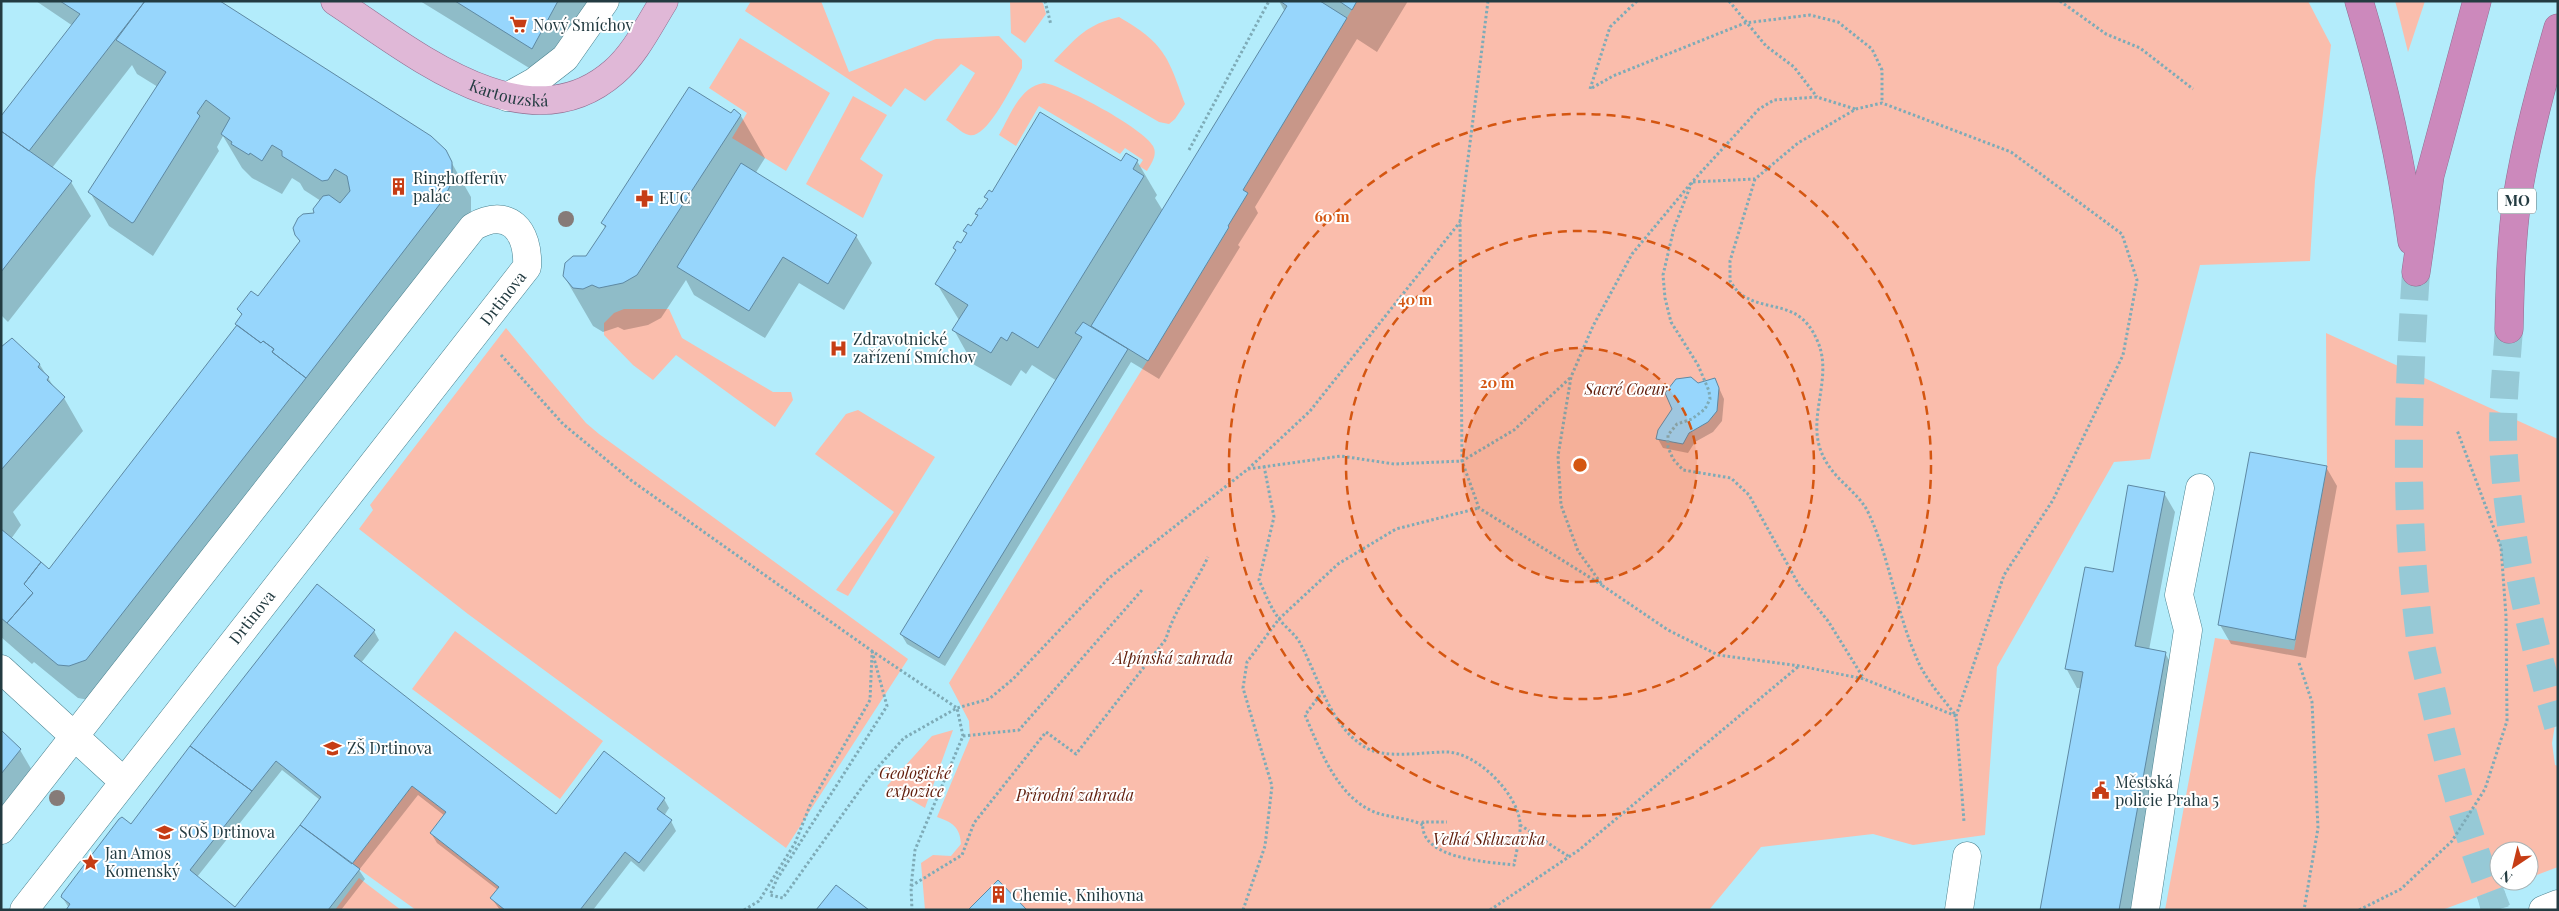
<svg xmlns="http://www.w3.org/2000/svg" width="2559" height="911" font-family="'Playfair Display',serif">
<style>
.green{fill:#fabdac}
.shadow{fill:#0003;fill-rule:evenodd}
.building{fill:#97d6fc;stroke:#5e89a3}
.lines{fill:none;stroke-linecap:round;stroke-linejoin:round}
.minor-tunnel{stroke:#96c9d6;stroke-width:28;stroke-dasharray:28 14;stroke-linecap:butt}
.highway-tunnel{stroke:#96c9d6;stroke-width:28;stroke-dasharray:28 14;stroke-linecap:butt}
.minor-casing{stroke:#49808e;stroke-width:29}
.major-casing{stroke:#916e91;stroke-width:29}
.highway-casing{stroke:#916e91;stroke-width:29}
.path{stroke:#7eabb7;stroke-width:3;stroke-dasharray:2.5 2.5;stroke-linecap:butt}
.minor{stroke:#fff;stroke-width:28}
.major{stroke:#e0b8d7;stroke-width:28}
.highway{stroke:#cc89bc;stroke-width:28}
.tree{fill:#867b78}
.ring{fill:none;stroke:#d45611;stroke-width:2.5;stroke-dasharray:9 6}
.labels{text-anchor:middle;stroke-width:4;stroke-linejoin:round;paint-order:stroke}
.shield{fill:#fff;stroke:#65767a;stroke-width:1}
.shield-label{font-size:15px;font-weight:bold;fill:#233b41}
.poi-label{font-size:16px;fill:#233b41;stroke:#fff;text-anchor:start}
.street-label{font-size:16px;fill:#233b41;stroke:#fff}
.park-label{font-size:16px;font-style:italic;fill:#611e0c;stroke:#fff}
.centre{fill:#d45611;stroke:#fff;stroke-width:2.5}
.ring-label{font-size:15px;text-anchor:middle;font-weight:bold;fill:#d45611;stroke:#fff;stroke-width:4;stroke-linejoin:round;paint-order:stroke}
</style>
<rect width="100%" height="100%" fill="#b3ecfb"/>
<!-- green -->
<path class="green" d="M751 1H821L849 72 936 39 999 36 1022 60V68C1014 82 987 140 969 135 961 133 953 124 946 120L975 73 961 64 925 101 905 88 891 107 745 11Z
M1010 1H1040L1043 3 1046 14 1025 43 1011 33Z
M1357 1H2308L2331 45 2315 180 2310 261 2200 265 2150 459 2114 462 1997 667 1985 835 1913 845 1873 834 1761 847 1709 910H1027L998 880 968 910H925L921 863 933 855 951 856 961 844C960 827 952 822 937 817L970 738 969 721 949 683 1229 228 1228 226 1248 193 1243 190Z
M2395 1H2425L2408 52 2397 8Z
M1119 17C1164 43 1168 56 1185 104L1175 119 1169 124 1159 122 1054 61C1076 38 1087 24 1119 17Z
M740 38 830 93 786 171 732 138 747 113 709 88Z
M1044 83C1065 86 1143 128 1153 146 1158 155 1151 164 1147 171L1139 166 1143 160 1125 148 1120 154 1039 106 1016 146 999 135C1010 116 1020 86 1044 83Z
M853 96 887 115 860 159 883 175 863 218 806 184Z
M624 309H669L682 338 773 392H791L793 400 775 427 676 355 653 380 633 365 604 335V323L614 313Z
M506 328 586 423 599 434 908 659 786 848 468 614 359 529 373 510 370 505Z
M2326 333 2558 439V707L2552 743 2555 765 2558 766V867L2529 878V851H2499V881H2520L2442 910H2165L2215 638 2294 650 2327 466Z
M858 410 935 457 848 596 836 590 894 512 815 454 846 414Z
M455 631 603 741 560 799 412 689Z
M953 730 925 808 887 786 932 736Z
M412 786 446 812 430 833 499 887 491 898 505 910H416L352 864Z
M359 878 401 910H335Z"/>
<!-- shadow -->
<path class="shadow" d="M36 1H218L445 151 471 197V217L89 700 78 698 34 662 32 664 1 637V349L12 339 40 365 55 389 64 398 83 431 13 512 21 525 11 539 49 570 238 326 242 316 238 309 258 297 300 242 296 235 315 215 321 201 304 190 300 183 292 178 282 194 252 178 242 168 223 136 217 147 219 151 153 256 109 226 90 192 158 87 137 74 132 65 52 168 71 182 91 216 8 322 1 315V118L73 26Z
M420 1H596L552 82Z
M1279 1H1408L1377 52 1357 39 1255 207 1258 213 1238 245 1240 247 1159 379 1131 362 945 666 907 644 901 634 1057 381 1032 365 1026 374 1021 370 1011 386 973 364 954 330 959 320 937 284 956 252 954 248 961 244 967 235 965 231 972 227 978 217 976 214 982 211 988 200 986 197 993 193 1122 163 1137 161 1157 195 1155 198 1163 211 1285 12Z
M731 115 741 116 765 158 755 174 856 236 872 263 844 310 799 283 765 338 694 295 686 280 661 318 648 325 624 330 618 327 603 332 593 326 564 276 587 257 606 229 602 223Z
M1715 379 1724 399 1722 421 1713 432 1695 442 1688 453 1663 448 1658 439 1698 385Z
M2326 467 2337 486 2306 658 2231 644 2220 625Z
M2164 493 2175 512 2149 650 2165 653 2176 672 2133 910H2041L2081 688H2077L2066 668 2114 573Z
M374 631 379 640 361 663 556 816 664 799 669 808 664 816 671 821 676 831 644 872 631 861 593 910H500L492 899 498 890 437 843 431 833 445 816 418 795 359 870 365 879 341 910H67L69 908 62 897 131 826ZM282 770 320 800 236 909 197 877Z
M1 732 20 750 40 784 1 834Z"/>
<!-- building -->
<path class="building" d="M60 1H145L29 151 1 131V116L80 14Z
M145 1H220L431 136 446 150 452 162V182L443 200 306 378 272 352 274 349 263 341 261 343 235 324 242 314 237 309 251 291 258 296 300 241 295 235 293 228 298 218 303 214 314 213 313 209 323 196 329 195 340 203 350 191 347 176 335 169 328 180 322 181 282 156V151L272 145 262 161 250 153 249 155 231 144 232 142 221 134 230 118 206 100 197 113 200 116 134 222 132 223 88 192 166 72 116 40Z
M455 1H558L532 49Z
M1280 1H1320L1347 18 1243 190 1248 193 1228 226 1229 227 1148 361 1091 326 1287 6Z
M1339 1H1357L1352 10Z
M689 87 731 113 734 109 741 115 637 275 623 283 599 288 592 285 583 289 573 288 563 276 565 263 573 256H586L606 226 601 223Z
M1040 112 1121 161 1126 153 1138 160 1133 169 1144 176 1038 348 1012 332 1007 341 1001 337 991 353 952 330 968 305 935 284 956 250 953 248 957 241 961 243 967 233 963 231 968 224 971 226 978 215 975 214 979 208 981 209 988 199 984 197 989 190 992 192Z
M1 131 72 181 1 272Z
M741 163 857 235 828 284 783 257 749 311 677 267Z
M1083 322 1128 349 939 658 900 634 1082 337 1075 333Z
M237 325 261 343 263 341 274 349 272 352 306 378 86 660 69 666 58 665 7 623 33 593 24 584 41 562 49 569Z
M12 338 40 364 38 367 49 377 47 380 65 397 1 470V347Z
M1691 377 1698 383 1715 378 1719 388 1717 411 1708 422 1689 433 1683 444 1656 439 1658 430 1672 409 1665 393 1676 379Z
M2250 452 2327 466 2295 640 2218 625Z
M2128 485 2165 492 2135 646 2166 652 2119 910H2040L2083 672 2065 669 2085 567 2113 572Z
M1 529 41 562 24 584 33 593 7 623 1 618Z
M317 584 375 630 354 656 556 814 604 751 665 798 657 809 672 820 639 863 625 852 580 910H505L490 898 499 887 430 833 446 812 412 786 352 864 300 825 321 797 276 761 252 791 190 746Z
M1 730 21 749 1 774Z
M190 746 252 791 190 870 235 907 300 825 360 869 328 910H66L70 904 61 897 62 894 119 819 122 817 131 824Z
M998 880 1027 910H968Z
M836 885 869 910H816Z"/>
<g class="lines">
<!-- minor-tunnel -->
<path class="minor-tunnel" d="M2491 894 2495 910"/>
<!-- highway-tunnel -->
<path class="highway-tunnel" d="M2416 272C2408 391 2404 511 2419 630 2421 652 2428 675 2433 697 2449 768 2469 842 2497 910
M2509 329C2506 371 2501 415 2504 458 2510 550 2532 638 2558 726"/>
<defs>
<path id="minor" d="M507 97 534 82 565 58 605 1
M1 669 123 781
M1 830 473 227C509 206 529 231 527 267L24 910
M1959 910 1967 856
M2145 910 2188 630 2179 595 2200 488
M2543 910 2558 904"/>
<g id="major">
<path id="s1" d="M335 1C410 50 526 149 614 72 635 54 649 25 664 1"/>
</g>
<path id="highway" d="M2359 1C2383 80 2401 159 2412 241
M2416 272 2430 175 2477 1
M2509 329C2510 286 2511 242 2517 199 2526 142 2542 84 2558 28"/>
</defs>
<!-- minor casing -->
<use href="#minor" class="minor-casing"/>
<!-- major casing -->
<use href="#major" class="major-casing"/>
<!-- highway casing -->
<use href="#highway" class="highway-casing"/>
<!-- path -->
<path class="path" d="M1045 1 1051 25
M1488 1 1460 222 1462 461 1479 508 1602 585
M1637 1 1610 27 1590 89 1613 76 1745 23 1810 15 1838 22 1872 49 1882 70V103
M1729 1 1766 46 1794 67 1817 97
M2060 1 2106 34 2140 48 2193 89
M1855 109 1817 97 1774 100 1759 109 1692 182 1674 228 1663 275 1665 298 1671 322 1698 365 1709 391 1710 399 1705 409 1692 419 1677 424 1668 435V447L1673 459 1683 470 1731 478 1749 495 1799 585 1828 621 1864 679
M1189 150 1269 1
M1755 179 1730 261V281C1733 285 1737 292 1742 295 1769 313 1799 299 1817 340 1833 374 1810 411 1819 445 1828 478 1856 488 1868 512 1890 558 1896 612 1917 659 1925 679 1943 698 1956 716
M501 355 563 424 632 481 872 651 957 708 963 736 915 850 911 887 912 910
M1264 466 1274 517 1259 580C1265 593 1271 609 1280 620 1286 628 1296 635 1300 643 1319 678 1329 723 1363 746 1383 760 1422 752 1445 752 1476 751 1518 794 1520 823 1521 836 1516 852 1514 865 1489 862 1418 859 1423 822H1447
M1248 469 1341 456 1394 464 1462 461 1514 430 1570 378
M872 651 887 706 777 879 770 895 783 898 870 776 904 738 957 708 989 699 1013 679 1109 578 1248 469 1310 411 1460 222
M2299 663 2312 702 2318 828 2304 910
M1323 691 1305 715C1320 750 1338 799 1377 813 1392 818 1409 818 1423 825
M1956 716 1864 679 1800 666 1718 655 1668 630 1603 586 1578 551 1561 505 1558 456 1571 377 1593 326 1632 254 1692 182 1755 179 1798 143 1856 109 1882 103 2011 152 2122 234 2137 280 2123 355 2053 500 2004 575 1956 716 1964 822
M963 736 1019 730 1142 590
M1520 825 1568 856
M911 886 962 855 974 823 1046 732 1076 754 1166 639C1174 609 1195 585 1208 557
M744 910 759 901 795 843 811 803 870 700 872 654
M1243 910 1265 846 1272 786 1243 688 1247 662 1279 619 1338 564 1396 529 1479 508
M1490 910 1579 850 1799 666
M2359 910 2401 889 2452 841 2485 789 2507 721 2506 616 2501 547 2457 430"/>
<!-- minor -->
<use href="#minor" class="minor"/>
<!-- major -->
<use href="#major" class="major"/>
<!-- highway -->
<use href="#highway" class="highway"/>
</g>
<!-- trees -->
<g class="tree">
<circle cx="566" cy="219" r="8"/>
<circle cx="57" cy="798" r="8"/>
</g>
<!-- distance rings -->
<circle cx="1580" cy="465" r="117" fill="#d45611" fill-opacity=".12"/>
<g class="ring">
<circle cx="1580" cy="465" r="117"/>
<circle cx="1580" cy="465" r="234"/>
<circle cx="1580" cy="465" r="351"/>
</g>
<!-- icons -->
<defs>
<symbol id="supermarket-bare" viewBox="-9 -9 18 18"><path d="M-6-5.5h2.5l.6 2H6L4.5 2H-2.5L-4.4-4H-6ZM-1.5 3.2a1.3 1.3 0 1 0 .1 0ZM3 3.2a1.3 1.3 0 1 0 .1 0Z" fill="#c63d15" stroke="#fff" stroke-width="2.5" paint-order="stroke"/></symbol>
<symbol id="building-bare" viewBox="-9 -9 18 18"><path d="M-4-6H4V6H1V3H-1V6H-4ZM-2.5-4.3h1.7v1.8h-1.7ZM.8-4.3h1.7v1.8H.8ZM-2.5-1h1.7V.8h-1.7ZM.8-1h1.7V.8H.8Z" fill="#c63d15" stroke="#fff" stroke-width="2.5" paint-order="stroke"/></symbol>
<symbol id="pharmacy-bare" viewBox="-9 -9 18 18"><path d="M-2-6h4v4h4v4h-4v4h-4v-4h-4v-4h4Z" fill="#c63d15" stroke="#fff" stroke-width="2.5" paint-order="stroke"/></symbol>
<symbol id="hospital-bare" viewBox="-9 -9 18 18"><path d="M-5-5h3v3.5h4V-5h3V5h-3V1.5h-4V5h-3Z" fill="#c63d15" stroke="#fff" stroke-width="2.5" paint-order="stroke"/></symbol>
<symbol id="school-bare" viewBox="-9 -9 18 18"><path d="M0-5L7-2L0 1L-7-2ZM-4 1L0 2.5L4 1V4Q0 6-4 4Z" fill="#c63d15" stroke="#fff" stroke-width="2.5" paint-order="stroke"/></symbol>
<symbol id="civic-bare" viewBox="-9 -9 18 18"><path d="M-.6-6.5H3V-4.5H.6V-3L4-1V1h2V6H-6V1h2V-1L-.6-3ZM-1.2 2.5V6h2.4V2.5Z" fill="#c63d15" stroke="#fff" stroke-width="2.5" paint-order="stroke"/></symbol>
<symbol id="university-bare" viewBox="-9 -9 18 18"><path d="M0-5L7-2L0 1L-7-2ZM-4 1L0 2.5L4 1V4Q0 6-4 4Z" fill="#c63d15" stroke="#fff" stroke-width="2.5" paint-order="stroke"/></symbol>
<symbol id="sight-bare" viewBox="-9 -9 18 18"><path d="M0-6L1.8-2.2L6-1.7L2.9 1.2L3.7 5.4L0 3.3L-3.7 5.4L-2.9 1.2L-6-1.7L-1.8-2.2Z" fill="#c63d15" stroke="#fff" stroke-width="2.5" paint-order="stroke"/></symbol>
</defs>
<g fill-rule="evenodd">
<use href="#supermarket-bare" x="506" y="12" width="25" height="25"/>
<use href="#building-bare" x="386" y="174" width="25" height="25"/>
<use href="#pharmacy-bare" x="632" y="186" width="25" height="25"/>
<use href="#hospital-bare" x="826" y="336" width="25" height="25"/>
<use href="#school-bare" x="320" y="736" width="25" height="25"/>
<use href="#civic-bare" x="2088" y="778" width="25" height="25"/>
<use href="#university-bare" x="152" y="820" width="25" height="25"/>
<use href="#sight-bare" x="78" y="850" width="25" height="25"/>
<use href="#building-bare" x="986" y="882" width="25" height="25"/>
</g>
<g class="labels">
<!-- shield labels -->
<rect class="shield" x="2498" y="188.5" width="38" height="25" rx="4"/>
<g class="shield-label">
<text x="2517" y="206">MO</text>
</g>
<!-- poi labels -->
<g class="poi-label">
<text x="533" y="31">Nový Smíchov</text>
<text x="413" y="184">Ringhofferův<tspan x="413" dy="18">palác</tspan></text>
<text x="659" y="204">EUC</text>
<text x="853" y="345">Zdravotnické<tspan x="853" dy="18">zařízení Smíchov</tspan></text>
<text x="347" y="754">ZŠ Drtinova</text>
<text x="2115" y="788">Městská<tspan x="2115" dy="18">policie Praha 5</tspan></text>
<text x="179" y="838">SOŠ Drtinova</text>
<text x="105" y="859">Jan Amos<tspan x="105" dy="18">Komenský</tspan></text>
<text x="1012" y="901">Chemie, Knihovna</text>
</g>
<!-- street labels -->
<g class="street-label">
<text dy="6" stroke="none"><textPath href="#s1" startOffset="199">Kartouzská</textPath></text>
<text transform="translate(503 298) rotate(-52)" y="6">Drtinova</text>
<text transform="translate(252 617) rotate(-52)" y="6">Drtinova</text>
</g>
<!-- park labels -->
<g class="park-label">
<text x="1626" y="395">Sacré Coeur</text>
<text x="1173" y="664">Alpínská zahrada</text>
<text x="915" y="779">Geologické<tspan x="915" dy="18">expozice</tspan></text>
<text x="1075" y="801">Přírodní zahrada</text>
<text x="1489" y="845">Velká Skluzavka</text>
</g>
</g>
<circle cx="1580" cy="465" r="8" class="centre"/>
<g class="ring-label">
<text x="1332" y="222">60 m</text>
<text x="1415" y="305">40 m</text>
<text x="1497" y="388">20 m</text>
</g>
<!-- border -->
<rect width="2559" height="911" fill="none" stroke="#233b41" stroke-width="5"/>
<!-- north arrow -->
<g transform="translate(2514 866) rotate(215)"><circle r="24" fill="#ffffff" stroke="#a7b1b3"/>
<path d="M0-4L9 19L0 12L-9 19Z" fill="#c63d15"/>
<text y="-8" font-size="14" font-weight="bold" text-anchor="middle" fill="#233b41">N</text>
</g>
</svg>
